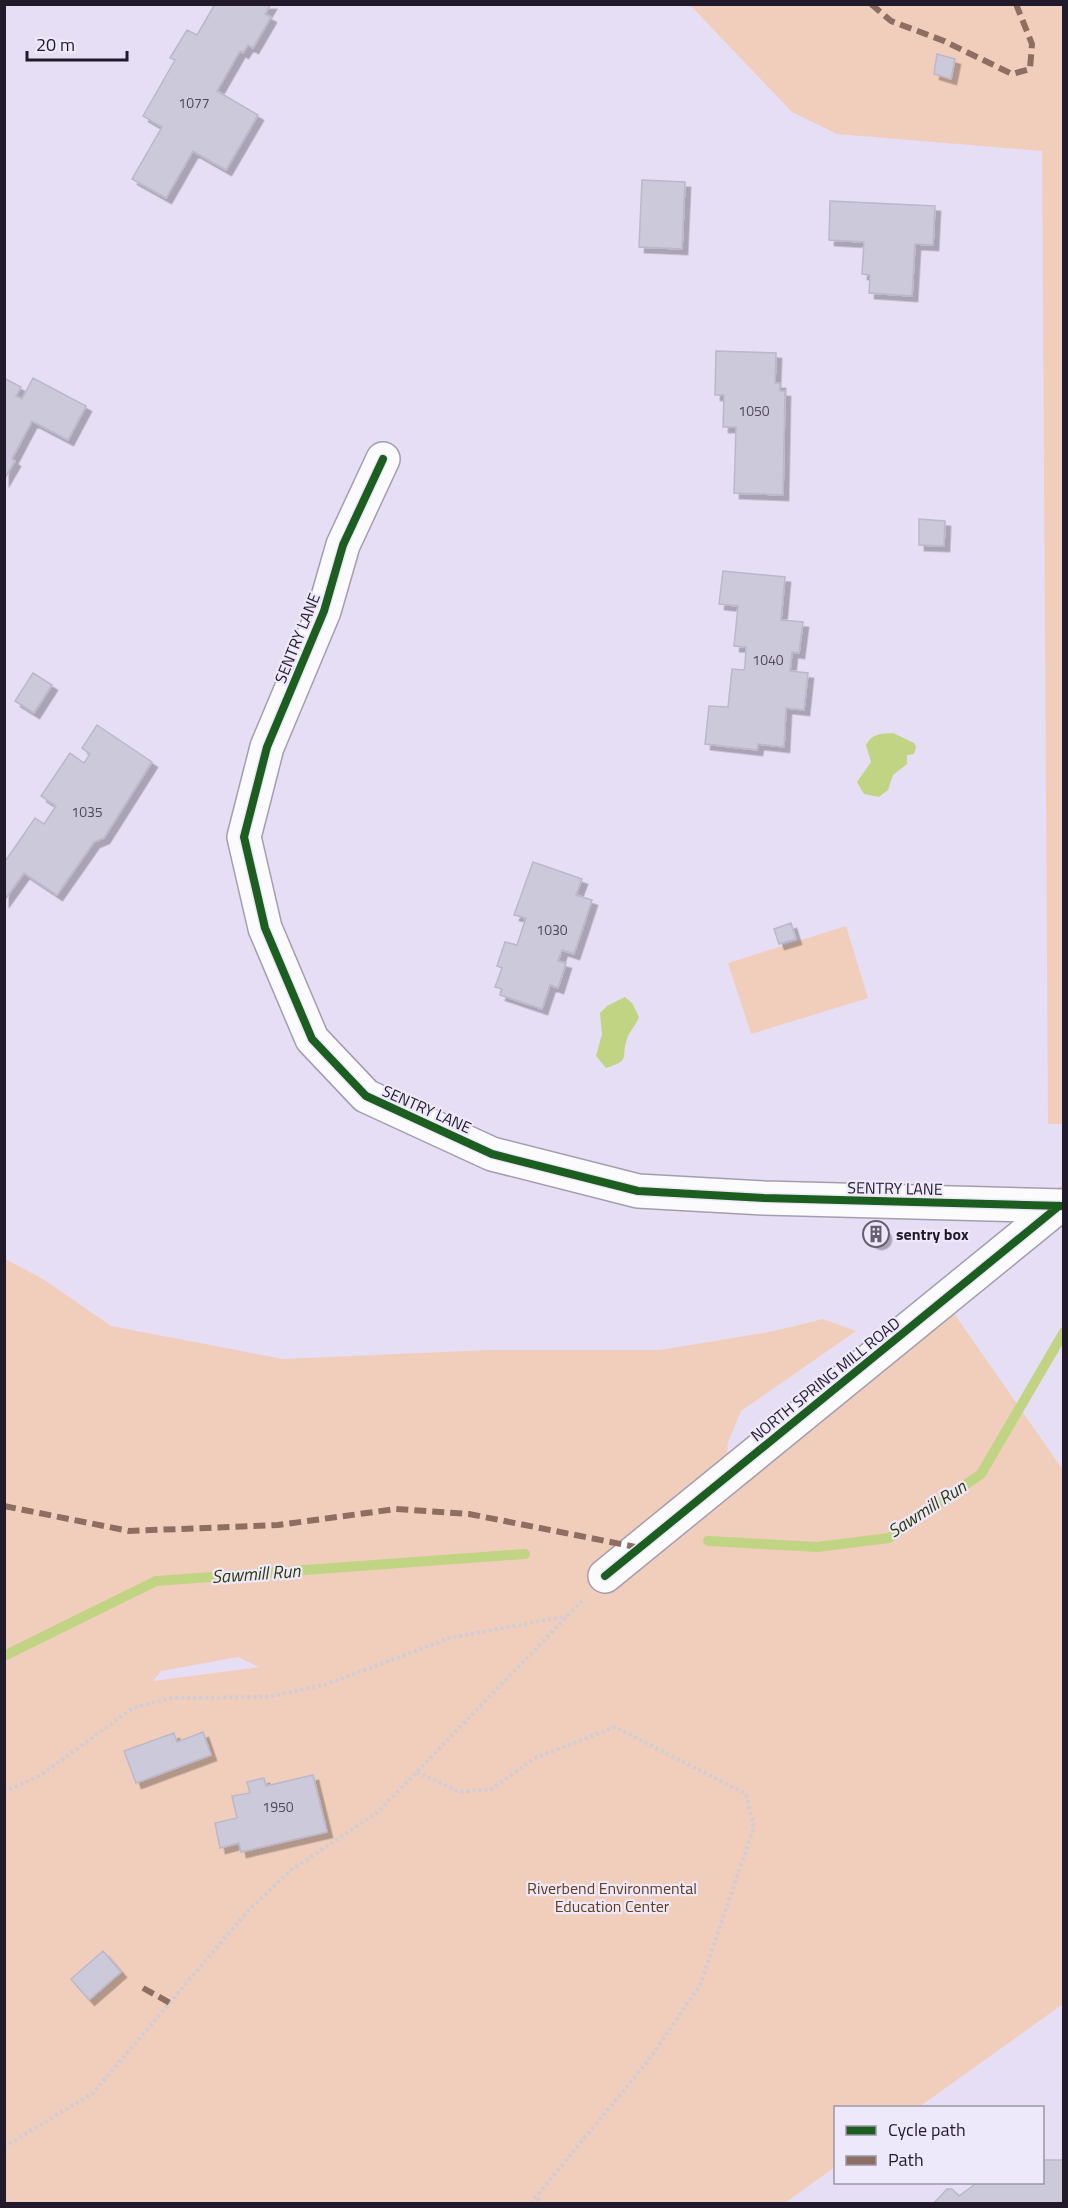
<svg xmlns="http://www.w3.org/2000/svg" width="1068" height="2208" font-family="'Titillium Web',sans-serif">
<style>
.green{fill:#f1cebc;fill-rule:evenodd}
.water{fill:#c0d484}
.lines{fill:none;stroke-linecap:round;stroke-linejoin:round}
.stream{stroke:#c0d484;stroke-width:10}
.building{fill:#ccc9db;stroke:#bbb8cb;stroke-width:1.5;filter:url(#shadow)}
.minor-casing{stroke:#a49daf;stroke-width:36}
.path{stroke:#d0cdd4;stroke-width:4;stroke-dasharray:3 3;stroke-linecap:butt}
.minor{stroke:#fbfafd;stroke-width:33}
.quiet{stroke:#8d6e63;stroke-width:6;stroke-dasharray:12 6;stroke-linecap:butt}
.cycleway-casing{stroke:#eee8fb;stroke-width:11}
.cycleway{stroke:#1b5e20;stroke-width:8}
.labels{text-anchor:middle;stroke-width:4.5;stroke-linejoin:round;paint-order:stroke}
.number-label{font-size:14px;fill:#4e4859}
.street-label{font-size:16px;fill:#211a2b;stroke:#eee8fb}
.poi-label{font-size:16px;font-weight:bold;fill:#211a2b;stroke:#eee8fb;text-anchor:start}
.park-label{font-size:16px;fill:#633d18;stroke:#eee8fb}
.water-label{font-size:18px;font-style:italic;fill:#2f3b08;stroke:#eee8fb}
</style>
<defs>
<filter id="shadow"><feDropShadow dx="5.5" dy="5.5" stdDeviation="0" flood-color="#0004"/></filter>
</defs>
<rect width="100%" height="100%" fill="#e6def4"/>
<!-- green -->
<path class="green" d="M682 5H1063V1124H1048L1042 151 837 134 792 112 690 5Z
M846 926 868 998 751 1034 728 963Z
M1063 1184V1225H1059L953 1312 1063 1470V2004L919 2107 836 2108 835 2167 785 2203H5V1259L43 1279 111 1326 283 1359 490 1350H660L774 1331 823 1319 856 1331 741 1411 728 1442 727 1453ZM238 1657 259 1667 153 1681 161 1671Z"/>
<!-- water -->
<path class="water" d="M893 733 914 743 916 747 914 754 907 755V764L893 775 888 790 879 797 864 794 857 782 871 762 866 745C873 733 880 734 893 733Z
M625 997 632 1003 639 1017C636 1025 629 1032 627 1039 620 1060 632 1059 606 1068L596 1056 602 1034 600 1013 607 1006Z"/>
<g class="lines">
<!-- stream -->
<path class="stream" d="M708 1541 817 1547 889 1538 981 1474 1064 1332
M4 1656 156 1581 525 1554"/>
</g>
<!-- building -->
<path class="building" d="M215 4H271L265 14 271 17 253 48 248 45 243 53 240 51 217 91 258 115 226 170 193 151 166 198 132 179 162 127 143 116 175 60 170 58 187 30 197 35Z
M937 54 955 59 951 79 934 74Z
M642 180 685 182 682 249 639 247Z
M830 201 935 206 933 245 915 244 912 296 869 293 870 275 862 274 864 242 829 240Z
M716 351 776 353 775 383H780V391H785L783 495 734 493 736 427H723L724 395H715Z
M4 378 21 387 16 396 22 399 33 378 86 406 68 440 32 421 12 459 15 461 4 480Z
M919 519 945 521 944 546 919 545Z
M723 571 785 577 781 620 803 622 799 653 792 652 790 671 808 673 804 710 786 708 784 747 758 744 757 750 705 744 709 706 728 707 732 669 744 670 745 666 746 647 734 646 738 606 719 604Z
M33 673 52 685 34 713 15 701Z
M97 725 152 762 104 838 94 842 57 895 24 873 4 901V863L35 818 44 824 56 806 41 796 70 753 84 763 90 754 82 748Z
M533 862 582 879 576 895 592 900 574 954 562 950 558 961 566 963 558 988 550 985 542 1009 500 995 502 989 495 987 502 968 497 966 505 942 517 945 526 918 514 915Z
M791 923 796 939 779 944 774 929Z
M866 1234a10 10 0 1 1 20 0a10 10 0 1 1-20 0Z
M203 1732 211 1755 136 1783 124 1751 174 1733 177 1742Z
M313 1775 327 1832 241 1852 239 1843 220 1848 215 1823 237 1818 232 1796 250 1793 247 1782 264 1778 266 1786Z
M103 1951 121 1972 89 2000 71 1979Z
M1042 2160H1064V2204H933L947 2189H952L959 2196 978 2182H1042Z"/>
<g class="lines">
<defs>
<path id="minor" d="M383 459 343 545 324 611 267 747 244 837 265 928 312 1039 366 1096 492 1154 638 1191 764 1198 1064 1206
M605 1576 1059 1206"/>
</defs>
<!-- minor casing -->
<use href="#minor" class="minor-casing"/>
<!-- path -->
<path class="path" d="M417 1772 459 1792 492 1789 535 1758 615 1727 746 1794 754 1827 700 1985 648 2061 530 2204
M4 1792 41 1775 133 1708 172 1698 266 1697 324 1685 450 1638 567 1616
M4 2147 93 2093 248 1911 291 1870 378 1812 582 1601
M538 2198 541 2204"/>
<!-- minor -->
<use href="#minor" class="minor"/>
<!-- quiet -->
<path class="quiet" d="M871 4 891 21 944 41 1012 74 1030 69 1032 44 1016 4
M4 1506 129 1531 278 1525 396 1509 469 1514 641 1548
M143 1988 170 2003"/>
<defs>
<path id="cycleway" d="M383 459 343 545 324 611 267 747 244 837 265 928 312 1039 366 1096 492 1154 638 1191 764 1198 1064 1206
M605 1576 1059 1206"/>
</defs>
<!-- cycleway casing -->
<use href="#cycleway" class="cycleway-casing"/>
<!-- cycleway -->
<use href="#cycleway" class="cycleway"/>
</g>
<!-- icons -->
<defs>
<symbol id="building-ring" viewBox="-11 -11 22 22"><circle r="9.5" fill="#eee8fb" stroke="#665f71" stroke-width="1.5"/><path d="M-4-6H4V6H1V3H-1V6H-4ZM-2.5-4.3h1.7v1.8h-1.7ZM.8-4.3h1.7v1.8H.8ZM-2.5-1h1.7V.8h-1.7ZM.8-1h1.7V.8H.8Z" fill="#665f71"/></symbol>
</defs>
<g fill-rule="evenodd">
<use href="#building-ring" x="861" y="1219" width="30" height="30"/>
</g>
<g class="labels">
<!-- number labels -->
<g class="number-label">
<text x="194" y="108">1077</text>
<text x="754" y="416">1050</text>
<text x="768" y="665">1040</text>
<text x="87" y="817">1035</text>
<text x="552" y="935">1030</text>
<text x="278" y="1812">1950</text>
</g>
<!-- street labels -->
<g class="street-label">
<text transform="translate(297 638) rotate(-68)" y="6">SENTRY LANE</text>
<text transform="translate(427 1109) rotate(24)" y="6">SENTRY LANE</text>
<text transform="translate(895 1188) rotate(1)" y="6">SENTRY LANE</text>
<text transform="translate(825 1379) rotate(-39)" y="6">NORTH SPRING MILL ROAD</text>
</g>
<!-- poi labels -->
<g class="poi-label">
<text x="896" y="1240">sentry box</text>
</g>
<!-- park labels -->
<g class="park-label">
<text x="612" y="1894">Riverbend Environmental<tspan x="612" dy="18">Education Center</tspan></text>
</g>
<!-- water labels -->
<g class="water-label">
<text transform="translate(927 1509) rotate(-33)" y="6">Sawmill Run</text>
<text transform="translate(256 1574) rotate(-4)" y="6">Sawmill Run</text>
</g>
</g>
<!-- border -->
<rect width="1068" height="2208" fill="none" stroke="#211a2b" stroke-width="12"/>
<!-- legend -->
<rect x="834" y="2106" width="210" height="78" fill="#eee8fb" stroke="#9c96a8" stroke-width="1.5"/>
<rect x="846" y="2126" width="30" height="9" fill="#1b5e20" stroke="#9c96a8" stroke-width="1.5"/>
<text x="888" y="2136" font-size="18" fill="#211a2b">Cycle path</text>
<rect x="846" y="2156" width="30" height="9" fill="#8d6e63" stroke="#9c96a8" stroke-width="1.5"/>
<text x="888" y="2166" font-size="18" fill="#211a2b">Path</text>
<!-- scale -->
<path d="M27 51v9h100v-9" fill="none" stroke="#211a2b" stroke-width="3"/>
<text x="36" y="51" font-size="18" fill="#211a2b" stroke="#eee8fb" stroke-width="4.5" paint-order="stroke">20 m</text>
</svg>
